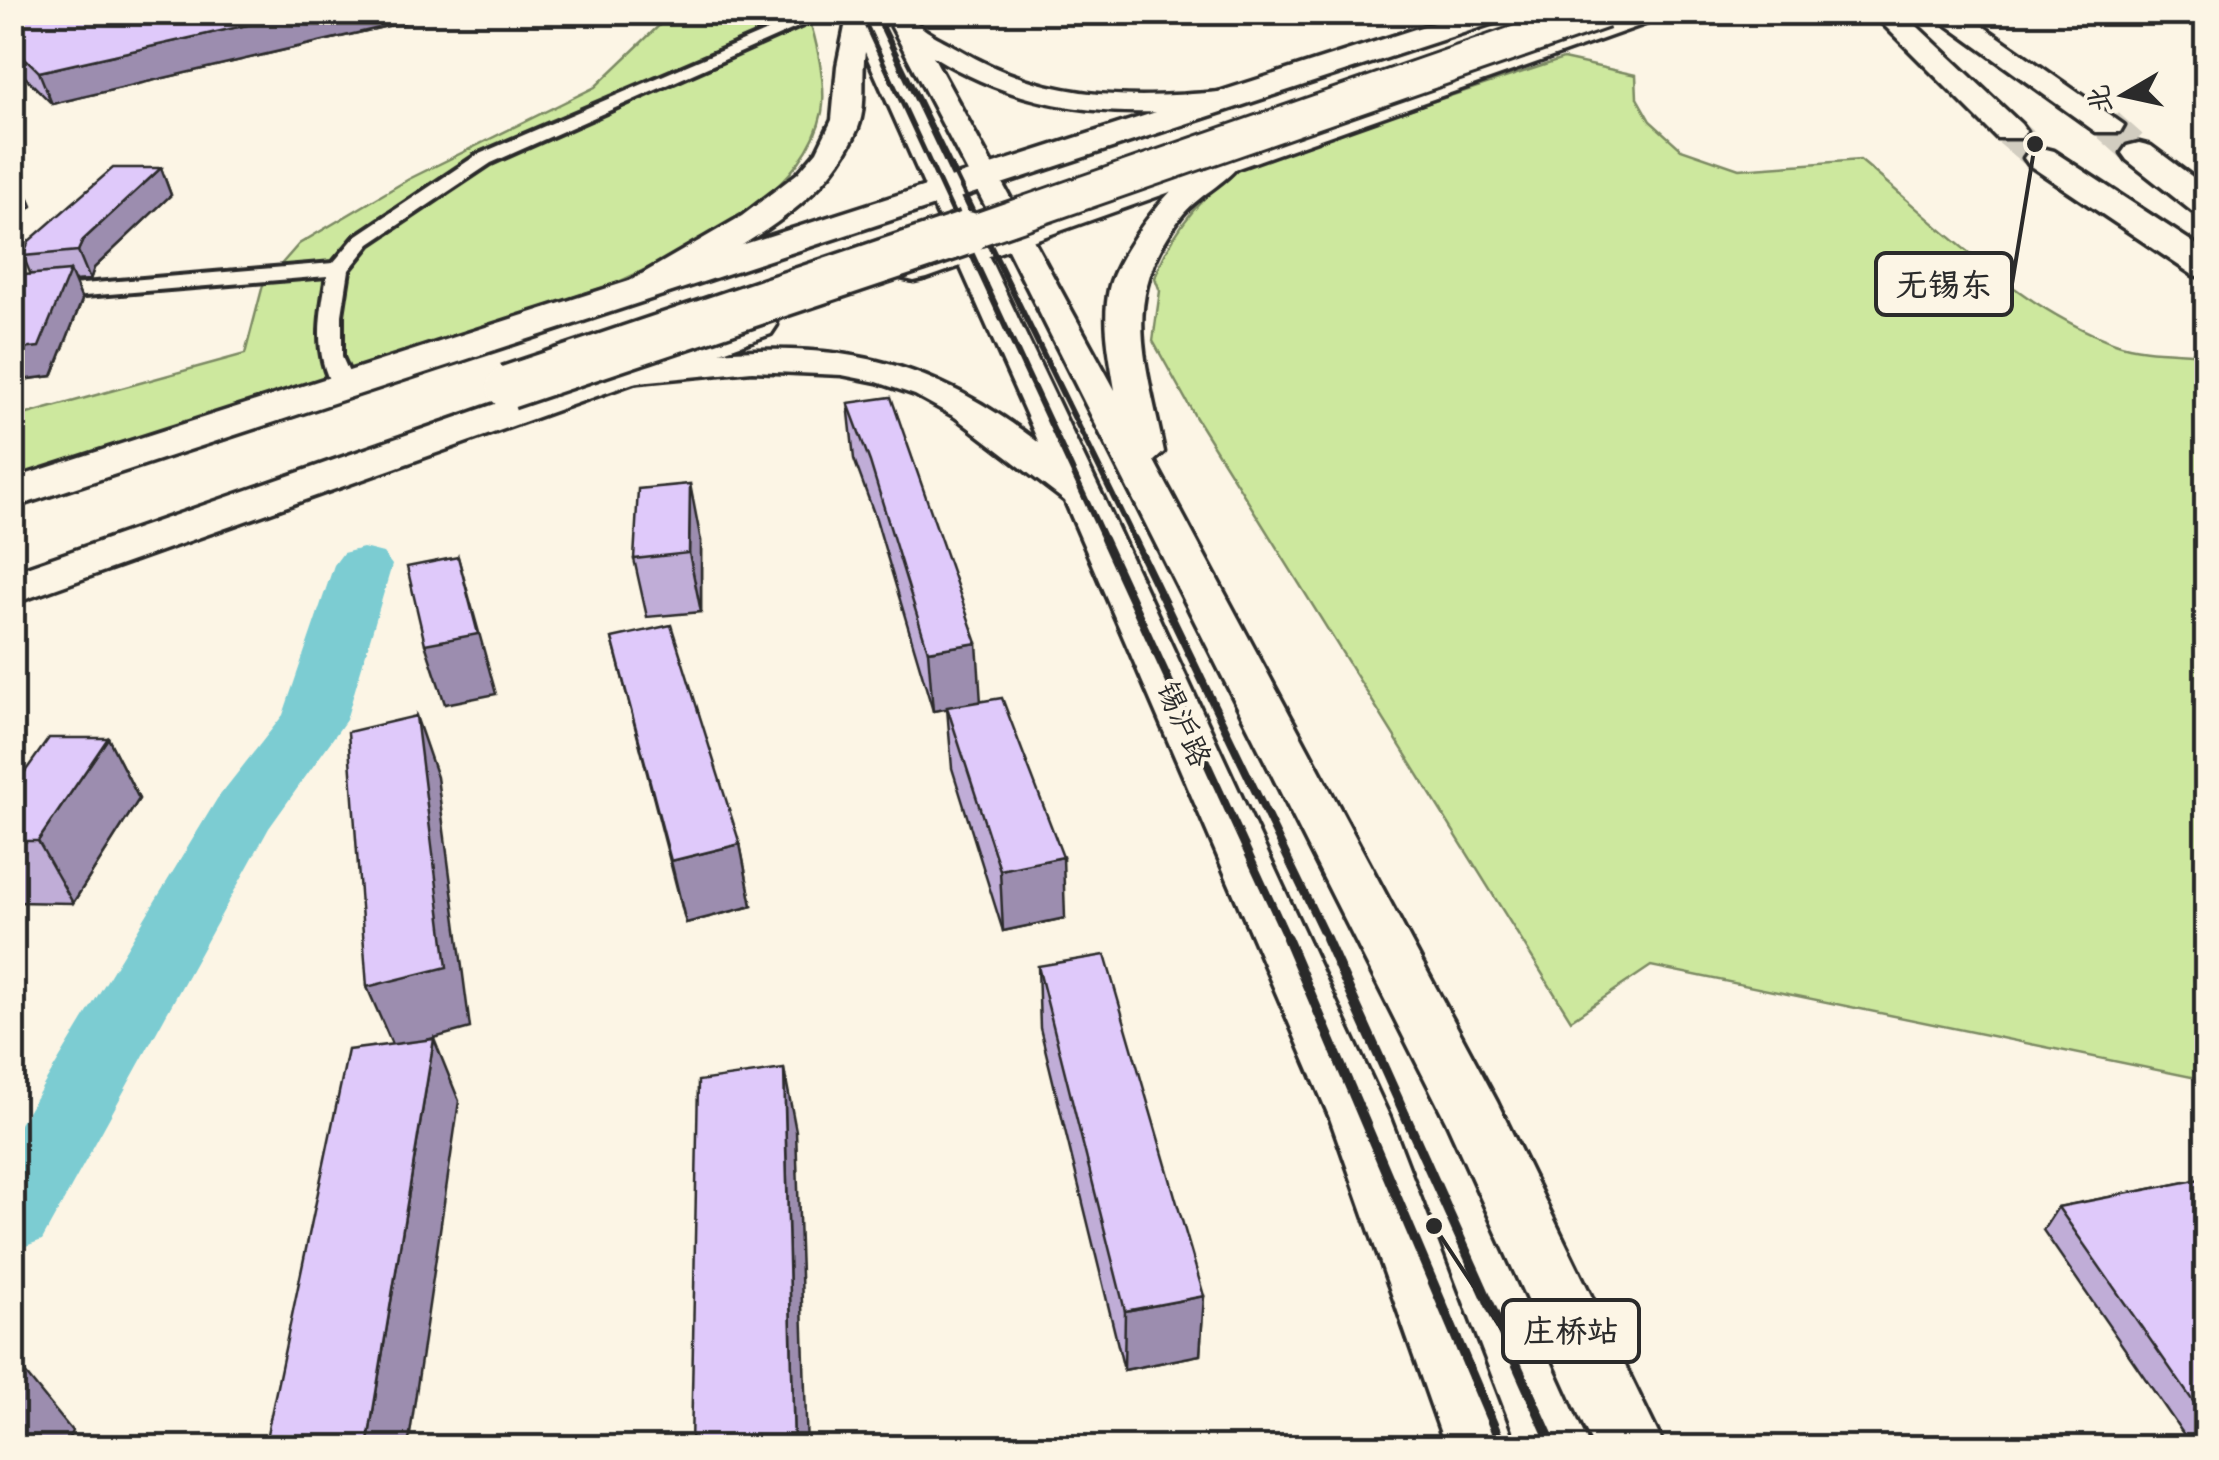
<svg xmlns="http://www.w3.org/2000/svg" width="2219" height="1460" font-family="'Architects Daughter','LXGW WenKai TC',sans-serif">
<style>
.green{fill:#cde89e;stroke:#7c8a64;stroke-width:2.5}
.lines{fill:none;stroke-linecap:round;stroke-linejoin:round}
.river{fill:#7bccd2;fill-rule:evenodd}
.highway-tunnel{stroke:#d2cdc0;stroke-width:32;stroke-dasharray:32 16;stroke-linecap:butt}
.street-casing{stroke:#2b2b2b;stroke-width:8}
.primary-casing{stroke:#2b2b2b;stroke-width:7}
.highway-casing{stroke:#2b2b2b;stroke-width:7}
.street{fill:#fcf5e5;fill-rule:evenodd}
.primary{fill:#fcf5e5;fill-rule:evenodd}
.highway{fill:#fcf5e5;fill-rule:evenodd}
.rail-far3{stroke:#2b2b2b;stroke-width:5}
.rail-far2{stroke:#2b2b2b;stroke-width:6}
.rail-far1{stroke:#2b2b2b;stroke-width:8}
.rail{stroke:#2b2b2b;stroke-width:10}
.highway-bridge-far1-casing{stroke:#2b2b2b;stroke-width:38;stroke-linecap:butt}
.highway-bridge-casing{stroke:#2b2b2b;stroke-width:49;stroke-linecap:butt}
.highway-bridge-far1{stroke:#fcf5e5;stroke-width:32}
.highway-bridge{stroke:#fcf5e5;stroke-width:42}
.wall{fill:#c0add7;stroke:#2b2b2b;stroke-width:2.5}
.shaded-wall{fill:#9c8daf;stroke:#2b2b2b;stroke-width:2.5}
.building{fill:#dfc9fa;stroke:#2b2b2b;stroke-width:2.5}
.labels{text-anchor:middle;stroke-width:8;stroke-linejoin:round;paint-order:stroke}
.street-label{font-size:30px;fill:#2b2b2b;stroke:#fcf5e5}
.leader{fill:none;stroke:#2b2b2b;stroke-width:4}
.callout-dot{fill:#2b2b2b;stroke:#fcf5e5;stroke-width:4}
.callout{fill:#fcf5e5;stroke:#2b2b2b;stroke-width:4}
.callout-label{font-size:32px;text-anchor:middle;font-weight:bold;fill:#2b2b2b}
</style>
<rect width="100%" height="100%" fill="#fcf5e5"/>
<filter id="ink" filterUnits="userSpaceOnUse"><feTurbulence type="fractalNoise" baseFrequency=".01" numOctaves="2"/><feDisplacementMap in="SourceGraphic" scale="20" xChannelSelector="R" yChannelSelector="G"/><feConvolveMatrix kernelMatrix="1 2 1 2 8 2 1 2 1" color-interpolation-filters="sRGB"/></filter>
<g filter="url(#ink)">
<!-- green -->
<path class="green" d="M688 12 807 13C816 37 827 86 822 112 804 199 686 250 614 284L13 478V418L245 354 263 285 299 244 409 179 595 87 669 16Z
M1563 59 1636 75 1637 98 1650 121 1681 149 1739 169 1860 160C1938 224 2018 308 2115 343 2142 353 2178 351 2206 354V1080L1651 966 1571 1020 1196 418 1153 341 1160 291 1155 278C1172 229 1204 192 1246 163Z"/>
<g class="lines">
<!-- river -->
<path class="river" d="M363 548 383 553 392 565 346 720 269 828 42 1240 12 1251V1137L217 799 283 715 334 565 343 553Z"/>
<!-- highway-tunnel -->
<path class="highway-tunnel" d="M2108 125 2139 153
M2009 131 2041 158"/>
<defs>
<path id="street" d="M811 12H832L491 163 370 244 349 270 342 315V357L354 384 350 389H334C313 353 320 315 327 276L12 302V290L333 263 356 236 477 155Z"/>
<path id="primary" d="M848 12 873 14 1103 497 1390 1118 1516 1448H1446L1330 1118 1065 501 955 417 915 395 877 382 842 375 752 371 618 384 605 381 600 373 605 365 618 362C788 342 897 333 1039 443L865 52C861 77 867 105 858 128 823 214 721 255 647 299H623L618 292 623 285 742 216 798 173 817 151 832 120 837 66Z
M884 12H909C918 30 940 38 957 48 1048 102 1129 100 1231 91L1245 99 1241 105C1216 111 1189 111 1163 112 1078 115 1005 100 933 56L1115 390C1110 356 1102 323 1109 289 1117 250 1195 144 1237 155L1242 161C1226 184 1196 196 1180 218 1119 301 1146 360 1164 452L1154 461 1497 1102 1665 1448H1594L1446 1121 1000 234Z"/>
<path id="highway" d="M1468 12H1513L1509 18 12 508V479Z
M1623 12H1666L1662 18 927 278 914 281 901 278 895 270 901 262Z
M1871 12H1902L2021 124 2026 131 2021 138H1997Z
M1929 12H1963L2124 125 2120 132H2096Z
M2139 143 2151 146 2206 187V215L2193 212 2127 160 2122 153 2127 146Z
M2041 148 2053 151 2206 251V278L2193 275 2029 165 2024 158 2029 151Z
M757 313 771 316 777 325 771 334 12 604V572Z"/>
</defs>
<!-- street casing -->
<use href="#street" class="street-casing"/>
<!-- primary casing -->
<use href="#primary" class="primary-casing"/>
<!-- highway casing -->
<use href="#highway" class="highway-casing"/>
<!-- street -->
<use href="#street" class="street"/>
<!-- primary -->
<use href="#primary" class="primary"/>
<!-- highway -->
<use href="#highway" class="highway"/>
<!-- rail-far3 -->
<path class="rail-far3" d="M860 12 964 236
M876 12 985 236"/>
<!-- rail-far2 -->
<path class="rail-far2" d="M962 233 1105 541
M984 233 1135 541"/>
<!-- rail-far1 -->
<path class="rail-far1" d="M1104 539 1288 940
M1134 539 1327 940"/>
<!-- rail -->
<path class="rail" d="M1287 938 1503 1448
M1326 938 1554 1448"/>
<defs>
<path id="highway-bridge-far1" d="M959 236 1604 12"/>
<path id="highway-bridge" d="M508 387 967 233"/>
</defs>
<!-- highway-bridge-far1 casing -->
<use href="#highway-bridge-far1" class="highway-bridge-far1-casing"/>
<!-- highway-bridge casing -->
<use href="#highway-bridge" class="highway-bridge-casing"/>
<!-- highway-bridge-far1 -->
<use href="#highway-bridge-far1" class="highway-bridge-far1"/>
<!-- highway-bridge -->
<use href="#highway-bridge" class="highway-bridge"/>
</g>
<!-- wall -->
<path class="wall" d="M12 12H448L52 104 12 64Z
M161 168 171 195 94 268 90 280 74 281 82 300 52 376 12 381V278L31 275 23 256Z
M848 403 981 702 1065 918 1003 931 952 768 947 708 933 711 876 519 854 459Z
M701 541V612L647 617 634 559Z
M612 638 740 844 752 906 686 923Z
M108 738 139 799 73 903 14 902 12 790Z
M1038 966 1204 1296 1200 1355 1124 1370 1040 1028Z
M2206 1178V1448H2193L2043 1230 2058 1207Z"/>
<!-- shaded-wall -->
<path class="shaded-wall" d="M305 12H448L52 104 39 72Z
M161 168 171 195 94 268 90 280 78 251 83 240Z
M21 180 32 206 12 226V189Z
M70 271 82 300 52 376 12 381V350Z
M690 484 701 541V612L689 553Z
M458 557 496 694 445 704 425 644Z
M977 643 981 703 933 711 928 651Z
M416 716 437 777 470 1028 394 1049 367 987Z
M108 738 139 799 73 903 38 841Z
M740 844 752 906 686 923 671 861Z
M1063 857 1065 918 1003 931 1000 870Z
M434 1039 459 1101 408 1448H367Z
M784 1069 796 1131 807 1448H794Z
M1204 1296 1200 1355 1124 1370 1125 1311Z
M25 1373 72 1431 65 1448H12V1401Z"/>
<!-- building -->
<path class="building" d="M12 12H305L39 72 12 45Z
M113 168H161L83 240 78 251 23 256 29 241Z
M21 180 12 189V181Z
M70 271 39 347 12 350 13 276Z
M891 397 977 643 928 651 870 462 848 403Z
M690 484 689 553 634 559 638 489Z
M458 557 478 634 425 644 407 567Z
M671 625 740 844 671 861 612 638Z
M1002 698 1063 857 1000 870 947 707Z
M416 716 447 967 367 987 348 732Z
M49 738H108L38 841H12V790Z
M1105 955 1204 1296 1125 1311 1038 966Z
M434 1039 367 1448H264L348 1050Z
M784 1069 794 1448H691L698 1081Z
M2206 1178V1420L2058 1207Z
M25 1373 12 1401V1374Z"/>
</g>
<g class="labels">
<!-- street labels -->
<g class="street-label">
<text transform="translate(1184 724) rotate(66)" y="10">锡沪路</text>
</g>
</g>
<!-- callouts -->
<path class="leader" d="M2035 144L2012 284M1434 1226L1503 1331"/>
<g class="callout-dot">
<circle cx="2035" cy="144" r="10"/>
<circle cx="1434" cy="1226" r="10"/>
</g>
<g class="callout">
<rect x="1876" y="253" width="136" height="62" rx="10"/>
<rect x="1503" y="1300" width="136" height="62" rx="10"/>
</g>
<g class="callout-label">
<text x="1944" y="296">无锡东</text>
<text x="1571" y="1342">庄桥站</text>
</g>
<!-- margin -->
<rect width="2219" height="1460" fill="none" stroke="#fcf5e5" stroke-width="50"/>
<rect x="25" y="25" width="2169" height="1410" fill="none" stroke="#2b2b2b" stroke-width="4" filter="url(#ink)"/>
<!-- north arrow -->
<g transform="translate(2124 95) rotate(261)" stroke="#fcf5e5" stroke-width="8" paint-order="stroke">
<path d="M0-8L18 38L0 25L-18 38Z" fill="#2b2b2b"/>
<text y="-15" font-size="28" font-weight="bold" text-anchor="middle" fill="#2b2b2b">北</text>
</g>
</svg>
